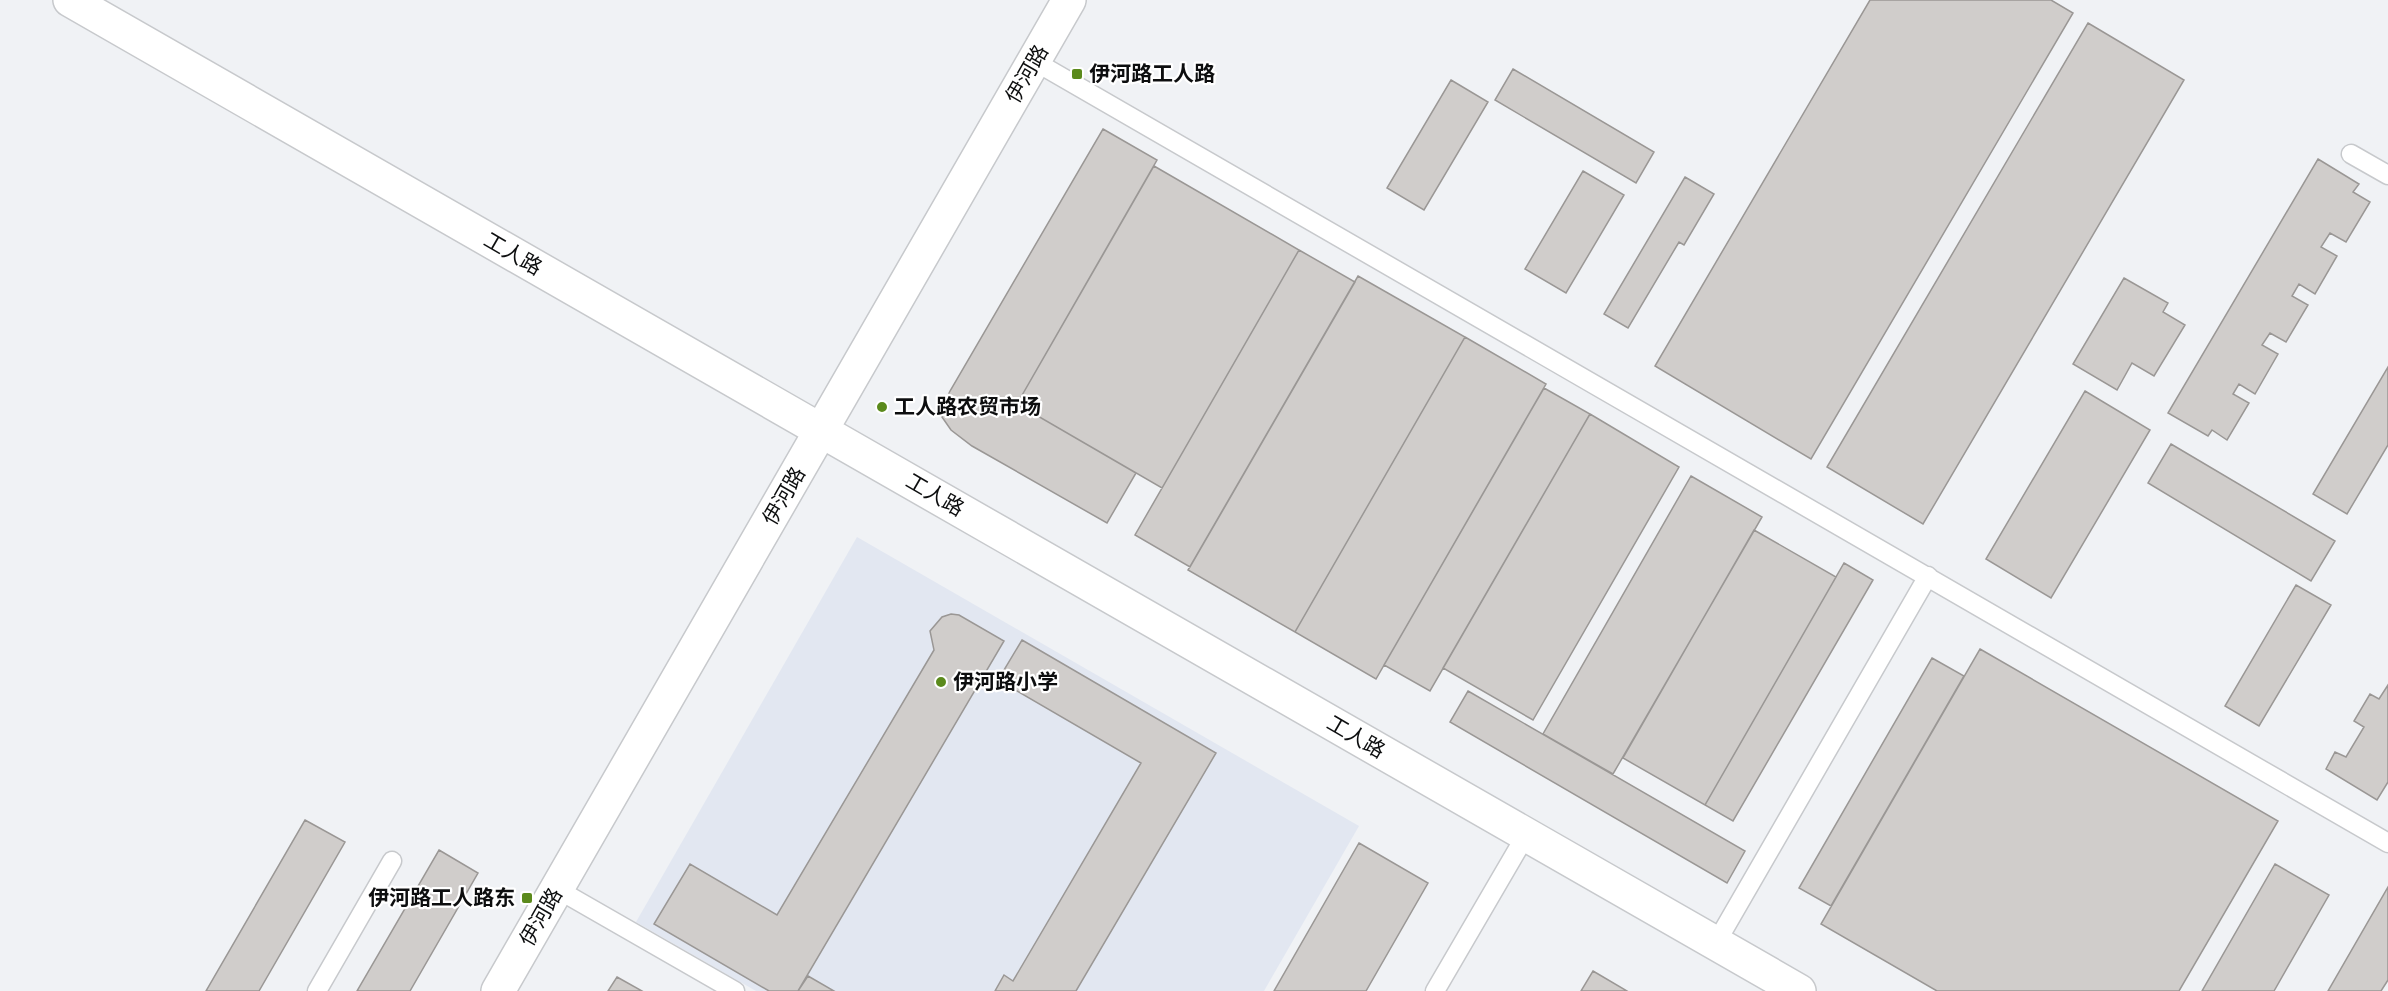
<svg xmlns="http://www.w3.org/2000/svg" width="2388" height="991" font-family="'Space Grotesk','Noto Sans SC',sans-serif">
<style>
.built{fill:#e2e7f1}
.building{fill:#d0cdcb;stroke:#9a9795;stroke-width:1.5}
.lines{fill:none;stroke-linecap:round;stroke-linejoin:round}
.service-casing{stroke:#c7c9cc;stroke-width:21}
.tertiary-casing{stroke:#c7c9cc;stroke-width:36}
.service{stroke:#fff;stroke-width:18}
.tertiary{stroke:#fff;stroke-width:33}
.poi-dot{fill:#5b8a1c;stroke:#fff;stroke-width:2}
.labels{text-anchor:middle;stroke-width:4.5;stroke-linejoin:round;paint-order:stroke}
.street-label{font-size:21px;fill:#0d0e0f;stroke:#fff}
.poi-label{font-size:21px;font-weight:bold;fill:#0d0e0f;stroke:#fff;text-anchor:start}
</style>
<rect width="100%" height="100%" fill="#f0f2f5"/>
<!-- built -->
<path class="built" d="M857 537 1359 826 1264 991H756L636 922Z"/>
<!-- building -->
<path class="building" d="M1870 0H2051L2073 13 1811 459 1655 366Z
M2088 23 2184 80 1923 524 1827 467Z
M1513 69 1654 152 1636 183 1495 100Z
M1451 80 1488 102 1424 210 1387 188Z
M1103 129 1157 160 1017 404 1136 473 1107 523 972 446 951 430 942 417 944 404 950 391Z
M2318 159 2359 184 2353 192 2370 202 2346 242 2330 233 2321 247 2337 256 2315 294 2299 284 2292 296 2308 305 2286 342 2270 333 2262 345 2278 354 2255 394 2239 384 2233 394 2249 403 2227 440 2212 430 2208 436 2168 413Z
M1154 166 1299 250 1162 488 1017 404Z
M1583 171 1624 195 1566 293 1525 269Z
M1685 177 1714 194 1684 245 1679 242 1628 328 1604 314Z
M1299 250 1355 282 1190 567 1135 535Z
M1358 276 1465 337 1295 632 1188 570Z
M2124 278 2168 303 2163 312 2185 325 2154 376 2132 363 2117 390 2073 364Z
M1465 337 1546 384 1376 679 1295 632Z
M2388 367V445L2347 514 2313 494Z
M1544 388 1590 414 1430 691 1384 665Z
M2085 391 2150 430 2051 598 1986 559Z
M1590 414 1679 467 1533 720 1443 668Z
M2171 444 2335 541 2311 581 2148 483Z
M1691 476 1762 517 1613 774 1543 734Z
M1754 530 1836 577 1705 805 1623 758Z
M1844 563 1873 580 1733 821 1705 805Z
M2296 585 2331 605 2259 726 2225 706Z
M951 614 959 615 1004 641 798 991H769L654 924 690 864 777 915 934 650 930 631 942 617Z
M1022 640 1216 753 1076 991H995L1004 975 1013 981 1141 763 998 680Z
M1980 649 2278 821 2179 991H1937L1821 924Z
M1932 658 1964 676 1831 906 1799 888Z
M2388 685V782L2377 800 2326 769 2335 752 2346 757 2364 727 2354 721 2370 694 2379 699Z
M1468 691 1745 851 1727 883 1450 722Z
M305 820 345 842 259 991H206Z
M1359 843 1428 883 1366 991H1274Z
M439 850 478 873 410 991H357Z
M2275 864 2329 895 2274 991H2202Z
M2388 887V980L2381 991H2328Z
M1593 971 1627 991H1581Z
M808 976 834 991H798Z
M617 977 642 991H608Z"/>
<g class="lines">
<defs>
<path id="service" d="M1034 61 2388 843
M2351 154 2388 175
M557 889 735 991
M1716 943 1928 576
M317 991 392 861
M1435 991 1526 835"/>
<path id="tertiary" d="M70 0 1799 991
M498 991 1069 0"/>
</defs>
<!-- service casing -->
<use href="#service" class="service-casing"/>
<!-- tertiary casing -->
<use href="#tertiary" class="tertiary-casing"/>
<!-- service -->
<use href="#service" class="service"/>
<!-- tertiary -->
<use href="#tertiary" class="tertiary"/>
</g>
<!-- markers -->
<g class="poi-dot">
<rect x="1071" y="68" width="12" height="12" rx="3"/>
<circle cx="882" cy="407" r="6"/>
<circle cx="941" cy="682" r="6"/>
<rect x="521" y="892" width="12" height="12" rx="3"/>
</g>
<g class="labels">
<!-- street labels -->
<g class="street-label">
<text transform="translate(1027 74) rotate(-60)" y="7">伊河路</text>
<text transform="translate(513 254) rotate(30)" y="7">工人路</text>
<text transform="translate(935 495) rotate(30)" y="7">工人路</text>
<text transform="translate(784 496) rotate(-60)" y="7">伊河路</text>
<text transform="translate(1356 737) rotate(30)" y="7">工人路</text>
<text transform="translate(541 917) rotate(-60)" y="7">伊河路</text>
</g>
<!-- poi labels -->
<g class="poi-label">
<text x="1089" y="81">伊河路工人路</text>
<text x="894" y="414">工人路农贸市场</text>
<text x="953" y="689">伊河路小学</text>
<text x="515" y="905" text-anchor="end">伊河路工人路东</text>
</g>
</g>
</svg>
